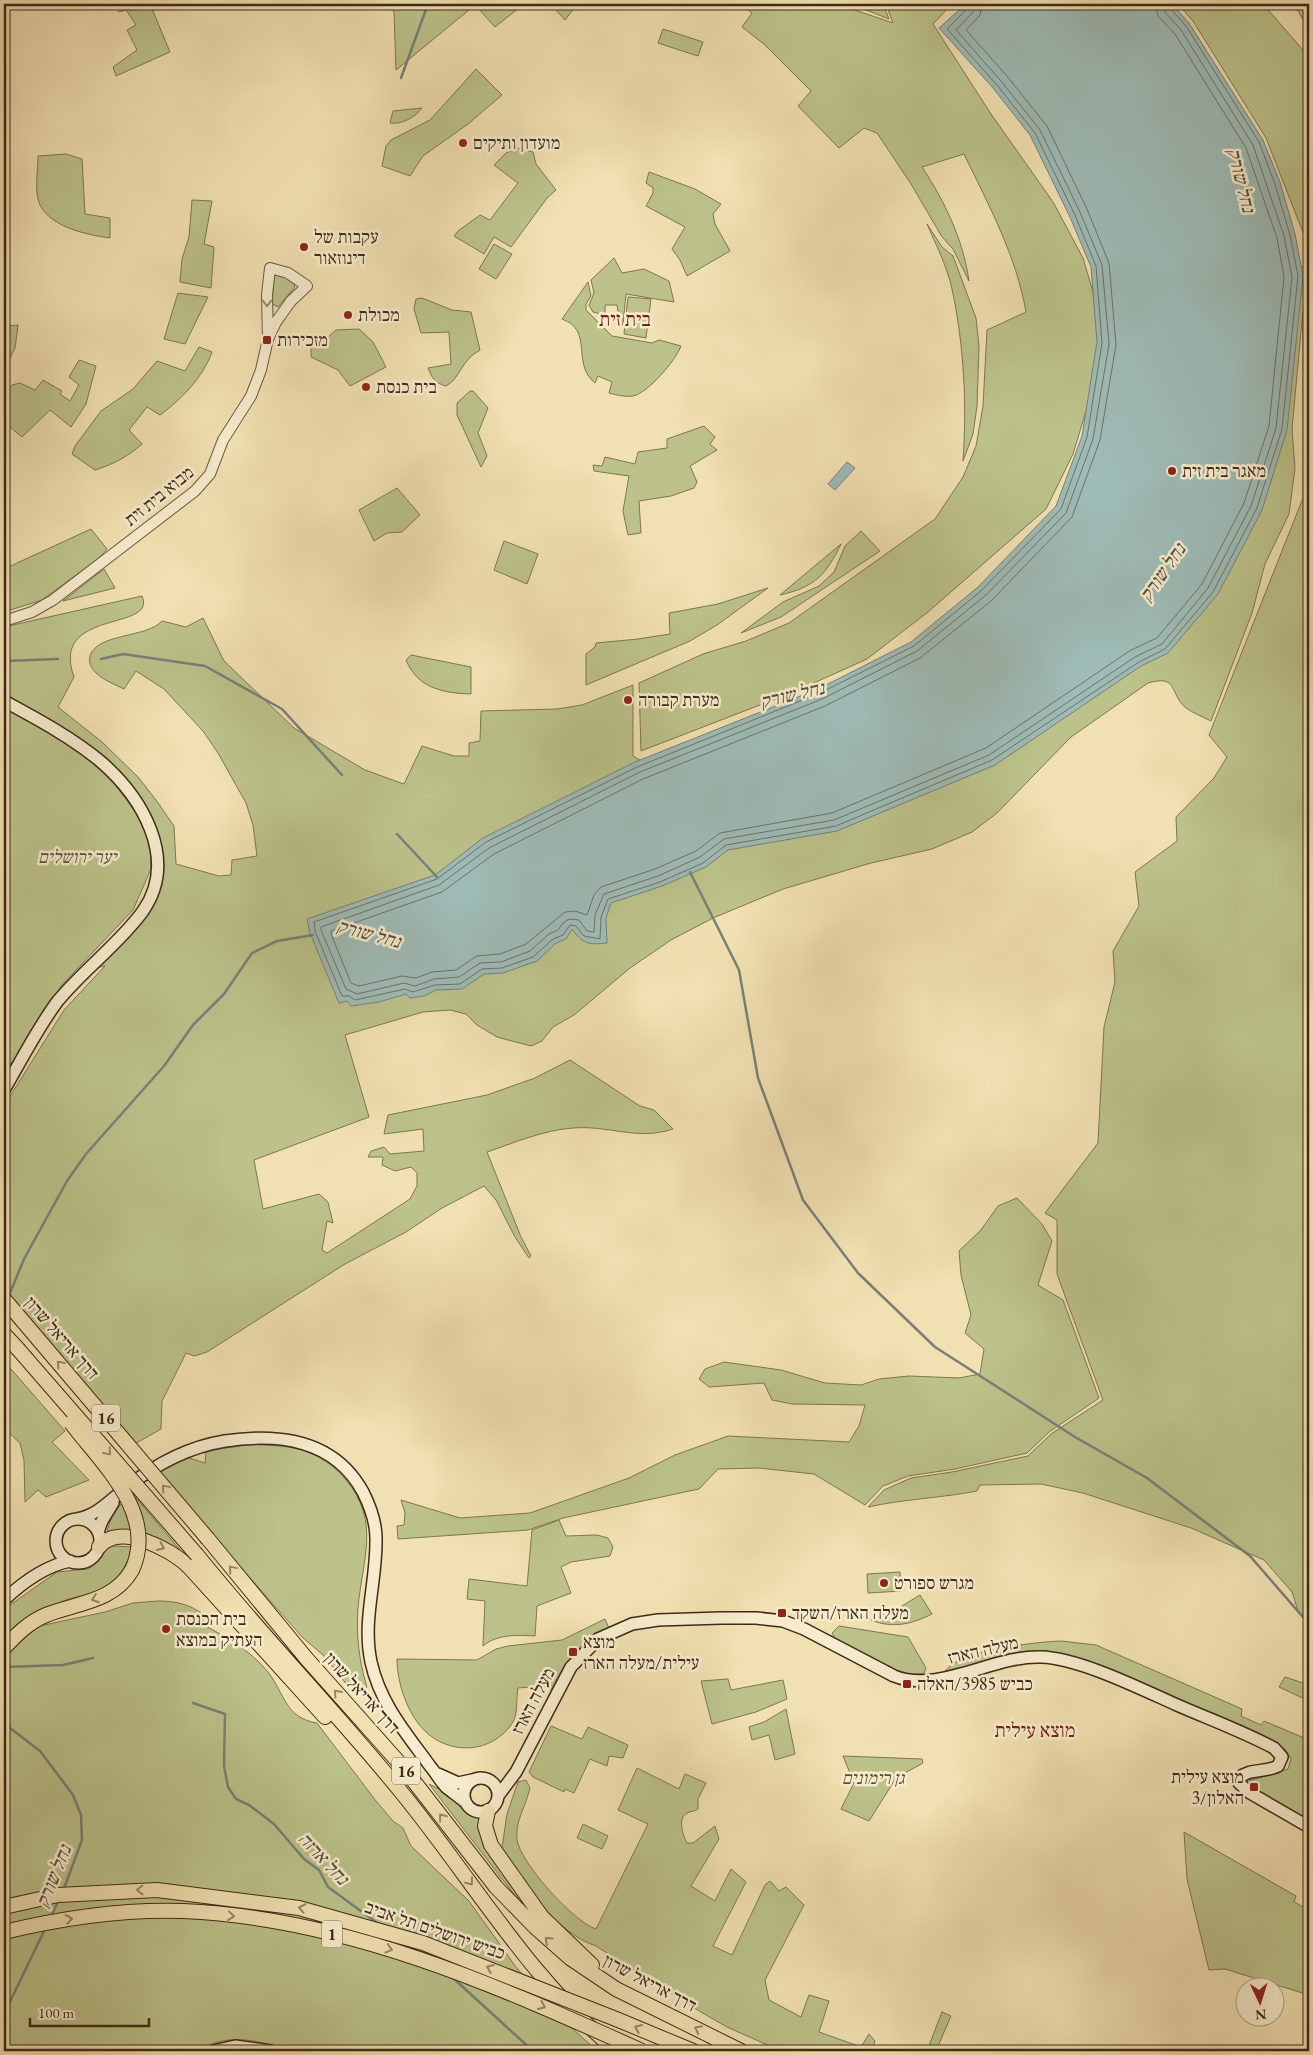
<svg xmlns="http://www.w3.org/2000/svg" width="1313" height="2055" font-family="'EB Garamond','Frank Ruhl Libre',serif">
<style>
.green{fill:#bcc28a;stroke:#7e7652}
.water{fill:#9ebbb6;stroke:#788178}
.lines{fill:none;stroke-linecap:round;stroke-linejoin:round}
.shore{stroke:#6e7268;stroke-width:1}
.stream{stroke:#788178;stroke-width:2.5}
.tertiary-casing{stroke:#6c5840;stroke-width:12}
.secondary-casing{stroke:#3f2a1a;stroke-width:14}
.trunk-casing{stroke:#3f2a1a;stroke-width:16}
.tertiary{stroke:#f6ebcc;stroke-width:10}
.secondary{stroke:#f6ebcc;stroke-width:11}
.trunk{stroke:#f1e0b1;stroke-width:14}
.trunk-bridge-casing{stroke:#3f2a1a;stroke-width:16;stroke-linecap:butt}
.trunk-bridge{stroke:#f1e0b1;stroke-width:14}
.oneway{stroke:#9a8a73}
.oneway2{stroke:#988566}
.poi-dot{fill:#8f2418;stroke:#f6ebcc;stroke-width:2}
.labels{text-anchor:middle;stroke-width:5;stroke-linejoin:round;paint-order:stroke}
.shield{fill:#f6ebcc;stroke:#76644f;stroke-width:1}
.shield-label{font-size:16px;font-weight:bold;fill:#3f2a1a}
.poi-label{font-size:18px;fill:#3f2a1a;stroke:#f6ebcc;text-anchor:start}
.street-label{font-size:18px;fill:#3f2a1a;stroke:#f6ebcc}
.park-label{font-size:18px;font-style:italic;fill:#5e5036;stroke:#f6ebcc}
.water-label{font-size:19px;font-style:italic;fill:#574e41;stroke:#f6ebcc}
.quarter-label{font-size:20px;fill:#7a1f14;stroke:#f6ebcc}
</style>
<rect width="100%" height="100%" fill="#f1e0b1"/>
<filter id="stains"><feTurbulence type="fractalNoise" baseFrequency=".004" numOctaves="4"/><feColorMatrix values="0 0 0 0 .2 0 0 0 0 .09 0 0 0 0 .02 0 0 0 .5 -.17"/></filter>
<radialGradient id="worn" r=".72"><stop offset=".6" stop-color="#630" stop-opacity="0"/><stop offset="1" stop-color="#630" stop-opacity=".3"/></radialGradient>
<!-- green -->
<path class="green" d="M114 4H150L170 52 116 76 113 67 137 50 127 30 136 25 126 10 119 12Z
M392 4H524L495 27 475 5 396 70 394 13Z
M740 4H845L849 8 893 23 886 4H952L933 24 991 114 1053 202 1083 258 1098 309 1100 343 1093 388 1073 454 1046 509 928 612 867 659 796 691 641 751 639 683 703 654 746 641 789 623 935 519 963 477 976 446 983 406 987 330 1026 312C1016 255 989 206 964 154L922 167C945 202 963 239 969 281L953 249 942 237 911 184 877 133 864 128 839 148 798 106 811 91 765 45 742 27 752 13Z
M850 4H883L889 19 851 4Z
M1178 4H1263L1309 57V1621L1298 1611 1292 1592 1264 1560 1191 1528 1083 1493 1041 1484 980 1485 977 1491C941 1498 904 1499 868 1507L884 1490 911 1478 952 1472 1028 1456 1051 1434 1103 1400 1057 1274V1220L1045 1213 1098 1143 1104 1027 1115 982 1113 951 1139 906 1135 872 1177 841 1176 817 1214 778 1227 757 1209 735 1303 498V310L1292 429 1295 468 1289 514 1265 564 1252 613 1211 721C1203 717 1193 713 1186 708 1169 694 1179 674 1148 683L1071 737 997 813 972 832 932 849 871 863 783 889 713 918 671 940 630 968 574 1015 553 1027 542 1041 531 1046 497 1037 477 1025 466 1014 450 1010 423 1012 345 1035 369 1117 254 1160 263 1209 319 1194 328 1202 333 1223 327 1221 322 1250 327 1253 410 1199 417 1186V1173L411 1167 395 1171 382 1165 383 1157H368L371 1151 384 1147 390 1154 424 1151 423 1129 384 1134 388 1115 487 1095 535 1078 570 1060 640 1106 654 1110 673 1129C637 1141 609 1125 573 1128 543 1130 514 1143 487 1152L521 1237 531 1256 529 1258 515 1237 496 1200 484 1186 442 1208 406 1232 345 1264 207 1352 194 1356 186 1353 162 1401 161 1429 133 1445 4 1291V1106L64 1010 105 966 90 969C115 944 151 917 162 882 173 842 132 781 103 756 75 732 36 716 4 699V627L142 596C158 632 49 608 74 677L58 707 102 742 138 777 156 800 174 826 176 864 219 876 231 875 232 860 257 856 253 825 246 803 218 753 203 731 164 689 136 671 124 689C112 683 86 674 90 656 97 633 147 638 162 621L186 627 203 618 224 661 294 728 365 770 404 784 422 746 454 756H469V743L480 741 481 711 557 709 582 705 633 685V756L717 804 1051 688 1290 265 1304 267V235L1266 138 1193 21Z
M1294 4H1309V30Z
M570 5 575 7 565 20 554 8Z
M663 29 703 42 698 56 658 43Z
M476 69 502 95 468 124 423 156 410 176 382 166 386 146 391 140 430 120Z
M422 108C416 117 401 125 390 123L393 111Z
M518 148 533 152 536 164 556 190 547 198 511 247 494 237 484 254 454 236 458 231 480 215 490 220 518 183 494 165 506 153Z
M66 154 82 159 85 214 110 218V238C87 235 44 226 38 199 35 187 38 169 38 156Z
M649 172 695 189 721 204 713 214 715 224 730 251 687 276 680 260 672 249 685 227 646 206 653 193V188L646 183Z
M192 200 212 201 204 244 214 247 211 288 180 282 182 259 189 237Z
M927 224 942 247 953 256 976 318 979 346 977 406 973 434 963 461C967 404 964 345 952 289 947 266 936 245 927 224Z
M494 244 512 254 496 279 479 269Z
M614 258 622 273 644 269 669 281 674 302 626 294 623 325H620L617 305H605V315L593 312 589 305 594 293 591 280Z
M280 274 293 280 295 287 278 307 272 304 274 276Z
M588 282 591 296 586 304V310L612 336 652 343 659 340 681 346C676 360 648 393 633 396 625 397 616 395 609 393L612 382 598 376 595 383C571 364 594 330 562 319Z
M178 293 208 297 185 344 164 339Z
M628 297 651 299 646 338 624 334Z
M422 298 452 310 471 312 480 350C461 360 460 379 446 386 435 383 432 378 428 368L451 364 449 332 421 333 414 309 416 299Z
M18 325 15 348 8 362 4 360V326Z
M359 329 373 342 386 367 350 386 338 370 311 357V337H328L336 330Z
M199 347 212 352C203 377 182 399 160 415L147 407 129 430 142 444C127 457 114 464 95 470L72 454 75 446 101 411 133 389 157 361 185 371Z
M79 360 96 366 86 404 71 427 50 410 22 437 4 422V393L12 385 20 383 35 390 43 380 62 391 60 394 70 401 79 385 69 377Z
M470 391H473L488 408 478 433 487 456 481 467 457 415V403Z
M704 426 715 437 710 444 717 450 690 466 697 482 694 488 671 496 639 501 641 533 628 535 623 511 629 476 594 471 593 465 602 466 605 457 635 464 638 452 667 448V439Z
M397 488 420 515 402 532 387 533 374 541 359 510Z
M91 529 107 549 99 558 42 600 4 612V569Z
M861 531 880 551 781 617 741 633 783 602 819 586 834 572 845 546Z
M504 541 538 554 527 584 494 570Z
M841 544C826 575 815 587 780 595Z
M104 569 115 588 63 601Z
M768 588 717 625 690 641 586 685V654L595 647 596 643 638 639 670 634 669 613 718 604Z
M411 655 471 667V694C444 693 418 689 406 660Z
M4 706 64 741 104 770 143 822 150 846 151 869 133 910 61 986 4 1075Z
M1017 1198 1042 1224 1052 1241 1038 1285 1063 1300 1099 1398 1049 1432 1027 1453 955 1469 908 1476 883 1486 865 1505 814 1474 759 1468 718 1469 699 1489 563 1518 528 1530 398 1539 397 1526 404 1525 405 1513 401 1500 460 1518 530 1513 629 1478 675 1455 728 1436 849 1442 859 1426 865 1405 792 1404 772 1400 764 1383 709 1387 699 1379 705 1369 724 1362 781 1370 825 1383 861 1385 879 1379 909 1376 959 1378 980 1374 984 1349 965 1333 971 1315 961 1275 959 1251 981 1230 998 1206Z
M4 1361 65 1431 52 1442 89 1480 46 1497 38 1490 25 1502 24 1460 20 1443 4 1428Z
M253 1444C268 1446 284 1445 298 1449 317 1454 334 1465 346 1480 381 1522 362 1560 358 1608 356 1634 359 1662 367 1687L357 1697 323 1655 302 1637 157 1472 186 1457 205 1463 206 1451Z
M131 1492 187 1558C173 1547 161 1538 143 1534L142 1518Z
M122 1503 132 1534 107 1531 113 1513Z
M559 1520 566 1536 597 1535 608 1538 613 1547 610 1556 571 1562 561 1567 571 1593 537 1606 535 1636C517 1635 497 1634 483 1646L485 1601 467 1599 469 1579 527 1586 532 1530Z
M115 1546 133 1547C113 1605 87 1585 44 1610 30 1618 17 1629 4 1638V1611L10 1605 57 1572 87 1569 93 1566 109 1547Z
M900 1572 901 1591 868 1593 867 1574Z
M920 1595 932 1614C912 1624 893 1629 871 1620L897 1609Z
M158 1601C175 1601 190 1604 204 1615L202 1624C226 1637 250 1650 268 1672 285 1694 285 1718 317 1723L376 1801 393 1821 403 1828 411 1846 469 1901 516 1967 560 2017 597 2051H286C259 2039 224 2033 198 2051H4V1653L27 1633 39 1626 105 1612 133 1603Z
M605 1619 609 1628C580 1642 565 1662 551 1690L543 1686 518 1688C516 1698 518 1713 513 1722 493 1754 449 1756 424 1730 407 1713 397 1682 397 1659L477 1660 496 1649 508 1646 562 1640Z
M839 1626 908 1637 926 1668 924 1673C900 1681 858 1651 836 1640L832 1633Z
M1061 1641 1096 1645 1242 1709 1241 1716 1261 1725 1264 1721 1309 1740V1821L1254 1789 1249 1781 1288 1769 1291 1759 1285 1749 1278 1744 1072 1658 1047 1651 1033 1652 945 1671C961 1650 1035 1642 1061 1641Z
M1285 1677 1309 1685V1701L1279 1687Z
M728 1679 731 1690 783 1680 787 1699 756 1712 712 1724 701 1681Z
M786 1709 795 1754 775 1760 769 1735 752 1740 749 1727 764 1722Z
M551 1726 582 1739 588 1727 628 1745 623 1758 609 1756 607 1766 590 1759 574 1793 565 1789 564 1792 533 1777 529 1772Z
M843 1756 922 1759 923 1763 896 1778 869 1821 841 1809 854 1783Z
M637 1768 679 1789 685 1774 706 1783 698 1799V1809C694 1812 691 1811 687 1813 677 1818 683 1836 687 1843H693L715 1826 719 1839 691 1886 715 1901 731 1869 746 1882 713 1946 732 1955 765 1885 770 1881 779 1891 786 1887 804 1905 765 1980 769 2000 801 2017 809 1995 829 2001 819 2032 861 2047 869 2034 875 2041 872 2051H781L727 2027 701 2012 596 1946C555 1933 524 1882 502 1848L507 1814 518 1782 526 1780 530 1788C526 1806 515 1821 517 1839 519 1862 575 1923 596 1929L648 1824 618 1810Z
M429 1784 449 1794 467 1814 479 1818 481 1837 485 1846 523 1900 516 1897Z
M583 1824 608 1836 602 1849 577 1838Z
M1184 1832 1296 1896 1294 1902 1309 1910V1995L1225 1969 1209 1970 1187 1879Z
M942 2012 951 2016 936 2051H927Z"/>
<!-- water -->
<path class="water" d="M966 4H1172L1189 23 1263 140 1280 182 1295 234 1303 276 1287 430 1262 510 1218 594 1168 653 1141 666 995 765 837 831 728 850 706 867 662 886 611 903 606 918 607 943C588 945 583 944 572 929L566 939 556 943 537 961 503 973 484 974 462 989 436 990 424 996 410 998 406 994 379 1002 351 1006 347 1001 339 1003 310 933 307 919 435 875 483 838 635 762 818 689 911 642 978 587 1056 506 1082 436 1097 342 1091 267 1070 217 1030 135 993 88 939 28Z
M847 462 855 468 835 490 828 484Z"/>
<g class="lines">
<!-- shore -->
<path class="shore" d="M968 4 967 9 947 29 997 85 1035 133 1075 215 1096 266 1102 343 1087 437 1061 509 981 591 914 646 820 693 637 767 486 842 437 879 314 922 315 931 342 996H349L355 1000 405 989 413 992 435 985 460 984 482 969 502 968 533 957 553 939 563 935 570 925 576 926 584 936 600 939 601 917 608 899 660 882 703 863 726 845 836 826 992 760 1139 662 1165 649 1213 592 1257 508 1282 429 1298 276 1290 235 1275 184 1259 142 1186 26 1170 8 1169 4
M975 4 973 12 956 30 1001 81 1040 130 1080 212 1102 265 1109 344 1093 439 1066 513 986 595 917 651 822 699 640 772 489 848 439 885 321 927V930L346 989 357 994 404 983 415 986 434 979 459 977 480 963 501 962 530 951 549 934 558 930 563 923 569 919 579 920 587 931 594 932 595 915 604 894 658 876 700 857 724 839 834 820 989 755 1135 657 1162 644 1208 588 1251 506 1276 428 1292 277 1284 236 1253 145 1181 30 1165 12 1163 4
M982 4 980 15 966 30 1007 76 1047 126 1087 209 1109 263 1116 345 1100 440 1072 517 991 601 920 658 825 706 643 779 494 854 442 892 331 931V934L351 983 359 986 402 976 416 978 432 972 456 970 477 956 500 954 526 944 565 912 575 911 587 915 594 895 601 887 655 869 696 851 720 833 832 813 986 748 1131 650 1157 638 1202 584 1244 503 1269 426 1284 277 1277 238 1246 148 1175 34 1158 16 1155 4"/>
<!-- stream -->
<path class="stream" d="M401 78 428 4
M101 659 123 654 205 666 282 709 342 775
M4 661 58 659
M397 834 437 877
M690 872 739 970 758 1078 803 1200 858 1273 935 1347 1075 1437 1147 1478 1250 1556 1309 1624
M8 1298 24 1259 67 1181 86 1154 164 1066 193 1025 224 994 252 953 277 941 313 935
M4 1667 63 1665 93 1658
M4 1675 6 1712 10 1728 40 1751 73 1795 81 1815 82 1840 63 1891
M193 1703 225 1714 224 1766 228 1787 236 1799 249 1805 274 1824 304 1859 319 1870 328 1887 380 1925
M50 1918 59 1900
M453 1978 533 2051
M4 2014 46 1927"/>
<defs>
<path id="tertiary" d="M4 621 32 612 53 600 195 491 210 474 223 440 251 396 261 370 268 339 276 322 291 301 307 286 288 273 270 268 267 295 268 339"/>
<path id="secondary" d="M4 701C37 719 71 737 100 761 142 797 179 859 143 911 120 943 83 970 57 1002 37 1029 21 1061 4 1090
M77 1519C98 1515 110 1500 127 1487 156 1464 188 1447 225 1441 279 1433 334 1439 363 1492 370 1506 376 1522 376 1538 377 1581 362 1620 371 1662 380 1703 406 1733 430 1766 436 1773 440 1781 446 1787 452 1792 458 1796 464 1801
M56 1541a22 22 0 1 1 44 0a22 22 0 1 1-44 0Z
M98 1532 102 1521 113 1503
M4 1600C22 1583 45 1566 70 1561
M438 1774 458 1783 472 1780
M464 1795a17 17 0 1 1 34 0a17 17 0 1 1-34 0Z
M498 1796 516 1772 571 1667 598 1639 632 1624 658 1620 721 1618H756L783 1621 804 1629 894 1676C939 1694 994 1655 1041 1657 1079 1658 1141 1689 1177 1705 1209 1719 1242 1731 1274 1748L1282 1757 1278 1766C1265 1773 1250 1768 1239 1778V1783L1250 1793 1309 1827
M213 2051 235 2046 271 2051"/>
<path id="trunk" d="M4 1334 18 1349
M208 1539 306 1658 402 1766 496 1887 535 1927 570 1958 616 1989 741 2051
M99 1547C119 1521 172 1550 189 1567L325 1717
M197 1555C263 1637 336 1712 402 1793 473 1880 530 1980 617 2051
M4 1648C16 1635 29 1622 46 1615 76 1603 114 1602 132 1570
M488 1811 485 1826 491 1845 542 1917 592 1965
M616 2019 693 2051"/>
</defs>
<!-- tertiary casing -->
<use href="#tertiary" class="tertiary-casing"/>
<!-- secondary casing -->
<use href="#secondary" class="secondary-casing"/>
<!-- trunk casing -->
<use href="#trunk" class="trunk-casing"/>
<!-- tertiary -->
<use href="#tertiary" class="tertiary"/>
<!-- secondary -->
<use href="#secondary" class="secondary"/>
<!-- trunk -->
<use href="#trunk" class="trunk"/>
<defs>
<path id="trunk-bridge" d="M4 1299 208 1539
M18 1349 197 1555
M71 1423C102 1464 158 1514 132 1570
M4 1907 58 1895 157 1890 299 1908 423 1943 616 2019
M4 1932C62 1918 123 1909 183 1911 346 1918 496 1985 642 2051"/>
</defs>
<!-- trunk-bridge casing -->
<use href="#trunk-bridge" class="trunk-bridge-casing"/>
<!-- trunk-bridge -->
<use href="#trunk-bridge" class="trunk-bridge"/>
</g>
<!-- one-way arrows -->
<defs><path id="oneway-chevron" d="M-2-3.5L2.5 0L-2 3.5" fill="none" stroke-width="1.6" stroke-linecap="round" stroke-linejoin="round" transform="scale(1.25)"/></defs>
<use class="oneway" href="#oneway-chevron" transform="translate(267 303) rotate(90)"/>
<g class="oneway2">
<use href="#oneway-chevron" transform="translate(60 1364) rotate(-131)"/>
<use href="#oneway-chevron" transform="translate(108 1452) rotate(49)"/>
<use href="#oneway-chevron" transform="translate(165 1488) rotate(-130)"/>
<use href="#oneway-chevron" transform="translate(161 1547) rotate(25)"/>
<use href="#oneway-chevron" transform="translate(232 1569) rotate(-130)"/>
<use href="#oneway-chevron" transform="translate(95 1599) rotate(160)"/>
<use href="#oneway-chevron" transform="translate(337 1693) rotate(-132)"/>
<use href="#oneway-chevron" transform="translate(442 1817) rotate(-128)"/>
<use href="#oneway-chevron" transform="translate(470 1882) rotate(53)"/>
<use href="#oneway-chevron" transform="translate(140 1890) rotate(179)"/>
<use href="#oneway-chevron" transform="translate(302 1908) rotate(-168)"/>
<use href="#oneway-chevron" transform="translate(231 1916) rotate(7)"/>
<use href="#oneway-chevron" transform="translate(69 1919) rotate(-9)"/>
<use href="#oneway-chevron" transform="translate(548 1940) rotate(-138)"/>
<use href="#oneway-chevron" transform="translate(389 1949) rotate(16)"/>
<use href="#oneway-chevron" transform="translate(490 1968) rotate(-158)"/>
<use href="#oneway-chevron" transform="translate(542 2006) rotate(24)"/>
<use href="#oneway-chevron" transform="translate(638 2028) rotate(-157)"/>
<use href="#oneway-chevron" transform="translate(698 2029) rotate(-153)"/>
</g>
<!-- markers -->
<g class="poi-dot">
<circle cx="463" cy="143" r="5"/>
<circle cx="304" cy="247" r="5"/>
<circle cx="348" cy="315" r="5"/>
<rect x="262" y="335" width="10" height="10" rx="2.5"/>
<circle cx="366" cy="387" r="5"/>
<circle cx="1172" cy="471" r="5"/>
<circle cx="628" cy="700" r="5"/>
<circle cx="884" cy="1583" r="5"/>
<rect x="777" y="1608" width="10" height="10" rx="2.5"/>
<circle cx="166" cy="1629" r="5"/>
<rect x="568" y="1647" width="10" height="10" rx="2.5"/>
<rect x="902" y="1679" width="10" height="10" rx="2.5"/>
<rect x="1249" y="1782" width="10" height="10" rx="2.5"/>
</g>
<g class="labels">
<!-- shield labels -->
<g class="shield">
<rect x="92" y="1404.5" width="28" height="27" rx="4"/>
<rect x="392" y="1757.5" width="28" height="27" rx="4"/>
<rect x="322" y="1920.5" width="20" height="27" rx="4"/>
</g>
<g class="shield-label">
<text x="106" y="1424">16</text>
<text x="406" y="1777">16</text>
<text x="332" y="1940">1</text>
</g>
<!-- poi labels -->
<g class="poi-label">
<text x="473" y="149">מועדון ותיקים</text>
<text x="314" y="243">עקבות של<tspan x="314" dy="21">דינוזאור</tspan></text>
<text x="358" y="321">מכולת</text>
<text x="277" y="346">מזכירות</text>
<text x="376" y="393">בית כנסת</text>
<text x="1182" y="477">מאגר בית זית</text>
<text x="638" y="706">מערת קבורה</text>
<text x="894" y="1589">מגרש ספורט</text>
<text x="792" y="1619">מעלה הארז/השקד</text>
<text x="176" y="1625">בית הכנסת<tspan x="176" dy="21">העתיק במוצא</tspan></text>
<text x="583" y="1648">מוצא<tspan x="583" dy="21">עילית/מעלה הארז</tspan></text>
<text x="917" y="1690">כביש 3985/האלה</text>
<text x="1244" y="1783" text-anchor="end">מוצא עילית<tspan x="1244" dy="21">3/האלון</tspan></text>
</g>
<!-- street labels -->
<g class="street-label">
<text transform="translate(159 496) rotate(-39)" y="6">מבוא בית זית</text>
<text transform="translate(62 1338) rotate(49)" y="6">דרך אריאל שרון</text>
<text transform="translate(983 1650) rotate(-13)" y="6">מעלה הארז</text>
<text transform="translate(362 1693) rotate(48)" y="6">דרך אריאל שרון</text>
<text transform="translate(533 1701) rotate(-62)" y="6">מעלה הארז</text>
<text transform="translate(435 1930) rotate(19)" y="6">כביש ירושלים תל אביב</text>
<text transform="translate(650 1983) rotate(28)" y="6">דרך אריאל שרון</text>
</g>
<!-- park labels -->
<g class="park-label">
<text x="77" y="863">יער ירושלים</text>
<text x="873" y="1784">גן רימונים</text>
</g>
<!-- water labels -->
<g class="water-label">
<text transform="translate(1242 180) rotate(76)" y="7">נחל שורק</text>
<text transform="translate(1162 572) rotate(-55)" y="7">נחל שורק</text>
<text transform="translate(792 694) rotate(-13)" y="7">נחל שורק</text>
<text transform="translate(369 933) rotate(15)" y="7">נחל שורק</text>
<text transform="translate(324 1858) rotate(47)" y="7">נחל ארזה</text>
<text transform="translate(53 1876) rotate(-68)" y="7">נחל שורק</text>
</g>
<!-- quarter labels -->
<g class="quarter-label">
<text x="625" y="326">בית זית</text>
<text x="1035" y="1737">מוצא עילית</text>
</g>
</g>
<!-- margin -->
<rect width="1313" height="2055" fill="none" stroke="#f1e0b1" stroke-width="20"/>
<rect x="5" y="5" width="1303" height="2045" fill="none" stroke="#3f2a1a" stroke-width="2.5"/>
<rect x="10" y="10" width="1293" height="2035" fill="none" stroke="#3f2a1a"/>
<!-- north arrow -->
<g transform="translate(1260 2002) rotate(176)"><circle r="24" fill="#f6ebcc" stroke="#ad9e85"/>
<path d="M0-4L9 19L0 12L-9 19Z" fill="#8f2418"/>
<text y="-8" font-size="14" font-weight="bold" text-anchor="middle" fill="#3f2a1a">N</text>
</g>
<!-- scale -->
<path d="M30 2018v8h119v-8" fill="none" stroke="#3f2a1a" stroke-width="2.5"/>
<text x="38" y="2018" font-size="15" fill="#3f2a1a" stroke="#f6ebcc" stroke-width="4" paint-order="stroke">100 m</text>
<rect width="100%" height="100%" filter="url(#stains)"/>
<rect width="100%" height="100%" fill="url(#worn)"/>
</svg>
